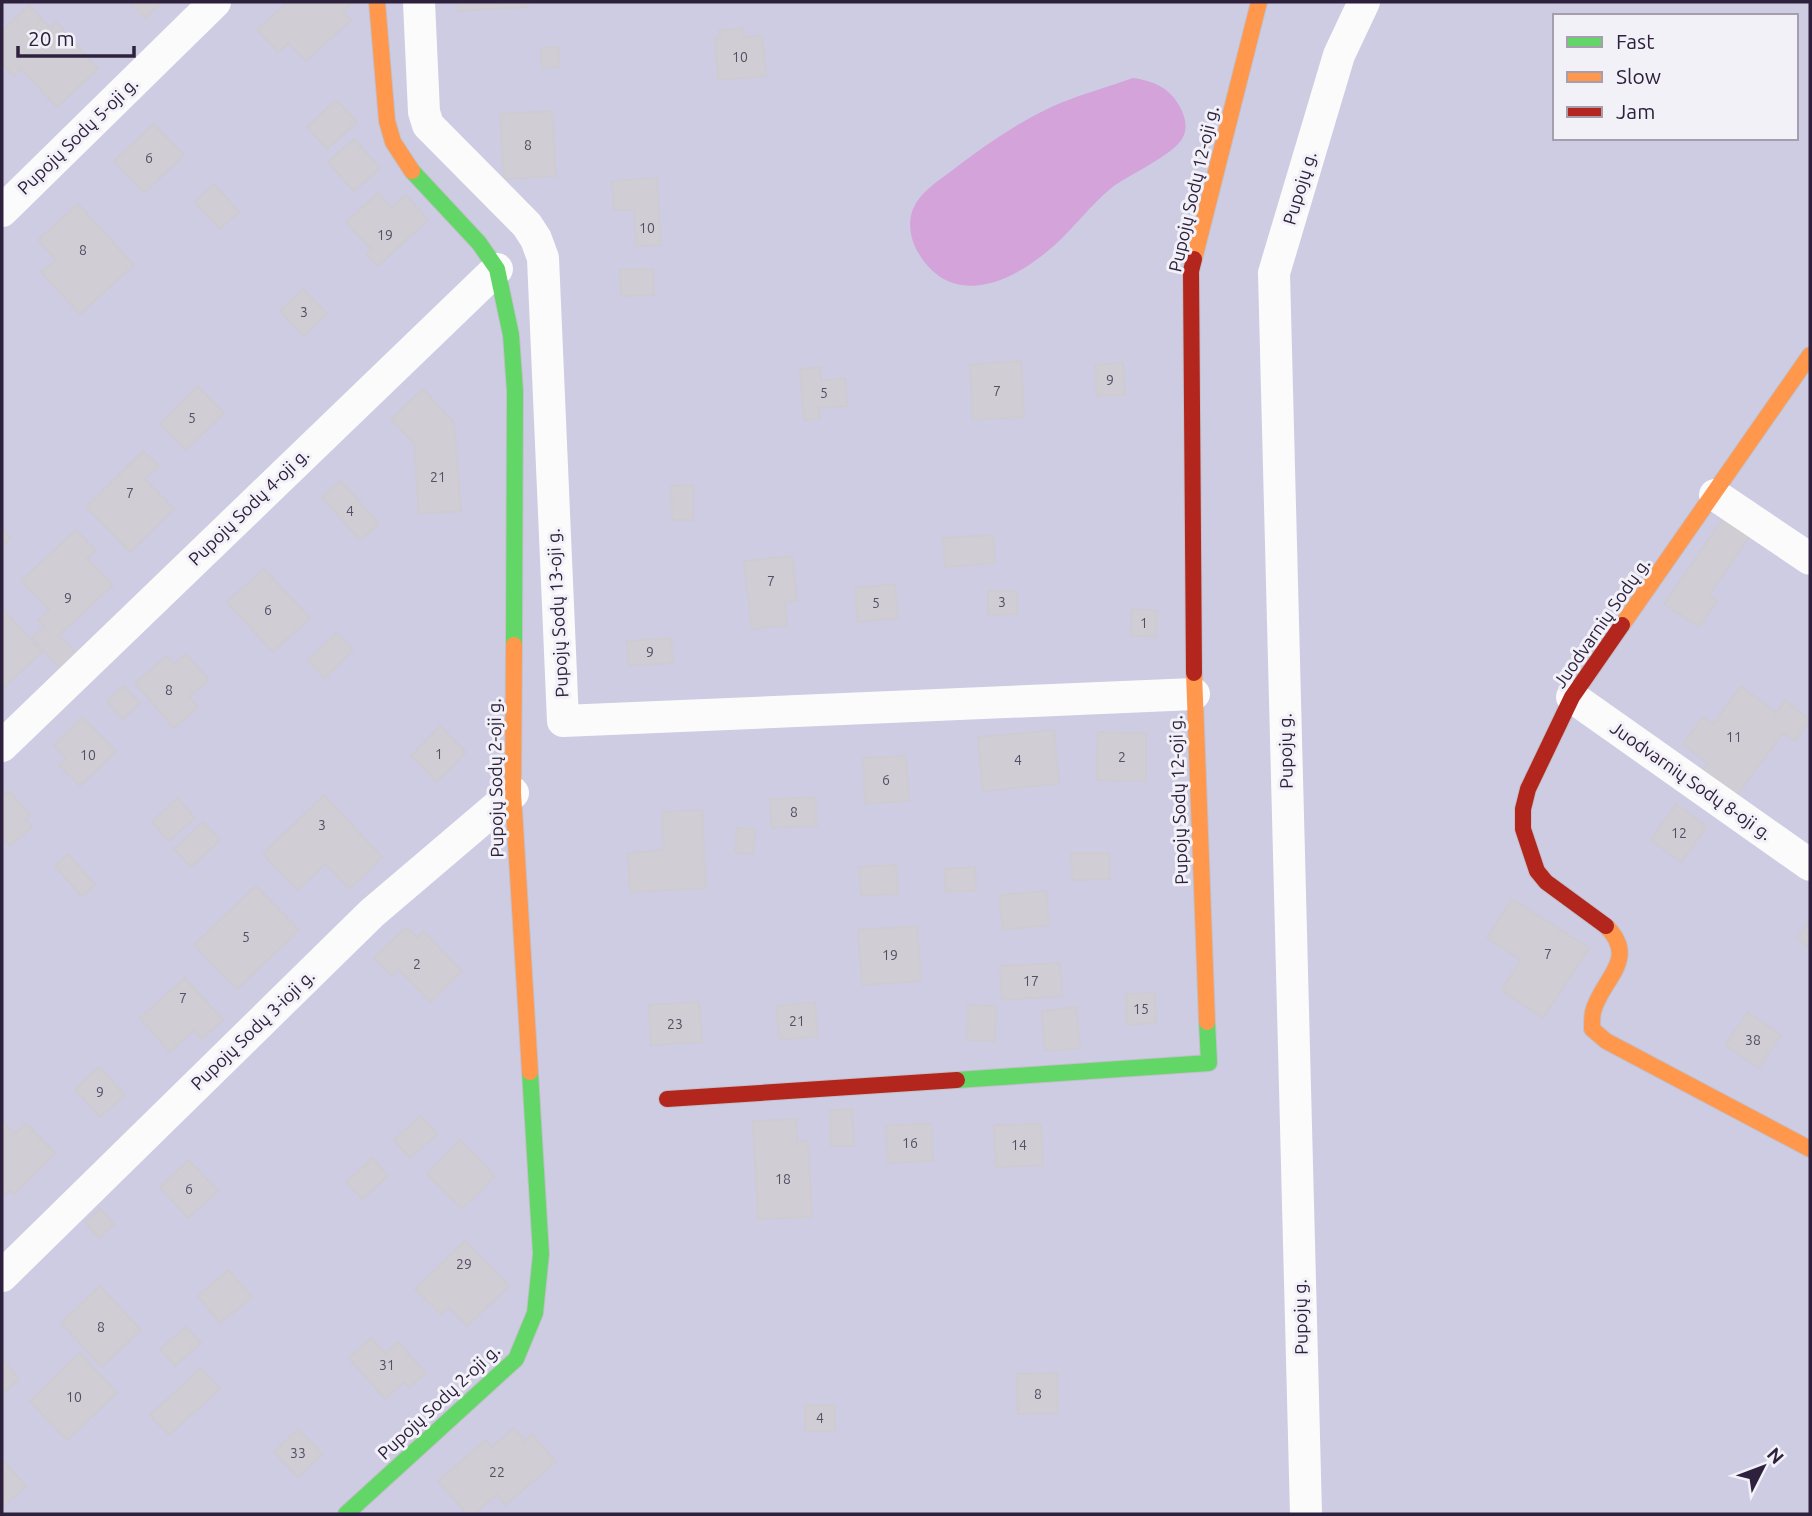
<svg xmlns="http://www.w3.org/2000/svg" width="1812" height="1516" font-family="Ubuntu,sans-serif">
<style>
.green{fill:#cdcce3;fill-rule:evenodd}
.water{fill:#d3a3da}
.building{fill:#d0cdd4;stroke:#ceccd2;stroke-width:2}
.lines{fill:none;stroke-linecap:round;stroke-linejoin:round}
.fast-casing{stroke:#c3c0c9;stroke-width:18}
.slow-casing{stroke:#c3c0c9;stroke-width:18}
.jam-casing{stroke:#c3c0c9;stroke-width:18}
.street{stroke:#fbfbfc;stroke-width:32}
.fast{stroke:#63d668;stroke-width:16}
.slow{stroke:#ff974d;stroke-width:16}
.jam{stroke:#b3261e;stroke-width:16}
.labels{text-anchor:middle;stroke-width:6;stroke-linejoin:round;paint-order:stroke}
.number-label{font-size:14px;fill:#574d64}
.street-label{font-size:18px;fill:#2e213d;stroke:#f3f1f8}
</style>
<rect width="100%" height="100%" fill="#e5e4e9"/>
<!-- green -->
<path class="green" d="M2 2H1810V1514H2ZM1555 16H1796V138H1555Z"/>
<!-- water -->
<path class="water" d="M1133 78C1154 81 1170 88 1180 107 1185 117 1188 127 1183 137 1176 154 1126 176 1110 189 1091 205 1076 225 1058 242 1020 278 955 313 919 254 911 241 907 224 913 209 920 192 937 182 950 172 984 146 1019 121 1058 104 1082 94 1108 87 1133 78Z"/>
<!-- building -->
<path class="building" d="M129 2H162L145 18Z
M288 2H353L343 11 351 20 306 61 289 43 278 52 257 30Z
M458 2H527L528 7 458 11Z
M29 5 50 28 56 22 98 69 57 107 21 69 13 76 2 63V31Z
M743 28 744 37 762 36 766 76 718 80 715 38H720L719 30Z
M559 47V67L542 68 541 48Z
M336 100 357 122 327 149 307 127Z
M552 111 556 176 504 179 500 114Z
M154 124 184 155 144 193 114 161Z
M354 139 380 168 354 191 328 162Z
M657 178 661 245 636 246 634 210H614L612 181Z
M214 184 239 212 220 229 195 202Z
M378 193 392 208 406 195 428 220 378 266 366 254 371 249 346 222Z
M78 204 134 265 80 314 41 272 56 260 38 240Z
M620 269H653L654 295 621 296Z
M303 289 327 313 304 336 280 311Z
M1021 361 1024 417 973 420 970 365Z
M1123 363 1125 395 1097 396 1095 365Z
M820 367 821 381 845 378 847 406 819 408 820 419 804 420 800 369Z
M198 386 224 413 186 450 160 424Z
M423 389 454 423 461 511 419 514 414 443 391 419Z
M143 451 159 466 145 479 174 509 130 552 86 507Z
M341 481 379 524 360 540 322 497Z
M693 485V520H672L671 486Z
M1723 519 1749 537 1709 595 1717 601 1699 627 1664 604Z
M2 529 11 538 2 547Z
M76 530 96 551 87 558 113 585 59 635 77 654 61 669 32 638 44 627 38 620 49 610 21 581Z
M993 535 995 563 945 567 943 538Z
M792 556 797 601 785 602 787 625 752 629 744 561Z
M264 569 310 618 273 652 227 602Z
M895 584 898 618 858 622 855 588Z
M988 591H1017V614L988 615Z
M2 608 42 652 2 689Z
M1132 609 1157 611 1156 637 1131 635Z
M336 633 353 650 325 678 308 661Z
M671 638 673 663 629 666 627 641Z
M186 654 209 680 189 697 198 707 174 728 135 683 167 656 174 664Z
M123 686 140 703 123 719 107 702Z
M1741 686 1776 713 1785 700 1810 720 1795 741 1783 733 1737 795 1703 770 1708 763 1683 744 1703 717 1713 724Z
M82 717 116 751 80 786 59 765 66 758 54 745Z
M440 726 466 752 437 782 411 756Z
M1054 730 1059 784 983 791 978 737Z
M1098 732 1146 733V781L1097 780Z
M906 756 909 801 865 804 863 758Z
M9 791 30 815 25 819 32 827 10 846 2 836V797Z
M324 795 382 857 350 889 325 864 298 890 263 854Z
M815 797 817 826 772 828 770 799Z
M177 798 195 818 169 841 152 822Z
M1676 804 1707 826 1681 862 1651 840Z
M702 810 706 888 630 892 628 853 664 850 662 812Z
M203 822 220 840 191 867 174 849Z
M737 828 755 829 753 854 735 852Z
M1071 853H1109L1110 879 1072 880Z
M68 854 95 885 82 897 55 866Z
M896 865 898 894 861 895 859 867Z
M975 867 976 891 946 892 944 869Z
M256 886 299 930 237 989 194 945Z
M1046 891 1049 925 1003 930 999 895Z
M1512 899 1589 948 1543 1018 1501 990 1521 960 1487 938Z
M1810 921V948L1797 938Z
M917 926 921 981 862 985 858 930Z
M406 927 417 938 423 931 462 971 431 1002 398 969 391 976 374 958Z
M1060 963 1062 996 1002 1000 1000 966Z
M185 978 223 1020 202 1039 194 1030 170 1052 140 1018Z
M1155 993 1156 1023 1127 1025 1126 994Z
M699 1002 702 1042 651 1045 649 1005Z
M815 1002 818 1036 780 1040 776 1006Z
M968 1005 996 1006 995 1041 967 1040Z
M1076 1007 1080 1048 1045 1051 1042 1011Z
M1748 1012 1781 1035 1759 1068 1725 1045Z
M99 1067 125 1095 100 1117 75 1089Z
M852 1109 854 1146H831L830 1110Z
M420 1116 437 1134 410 1158 394 1140Z
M796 1119 797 1142 808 1141 812 1217 758 1219 753 1121Z
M2 1121 15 1134 26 1123 55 1153 14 1194 10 1190 2 1197Z
M931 1124 933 1161 888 1163 886 1125Z
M1041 1124 1043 1165 996 1167 994 1125Z
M460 1140 495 1176 462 1209 427 1174Z
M373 1158 388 1176 362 1199 346 1182Z
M189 1160 218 1191 188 1218 160 1187Z
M100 1209 114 1224 99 1238 85 1222Z
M465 1241 509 1286 467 1326 449 1307 441 1315 415 1289Z
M229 1270 252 1297 220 1323 198 1296Z
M100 1286 141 1330 102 1367 61 1323Z
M186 1327 201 1343 175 1366 160 1349Z
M371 1338 385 1353 398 1342 426 1373 409 1388 404 1382 385 1399 349 1358Z
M80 1353 117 1393 67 1440 30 1401Z
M2 1359 19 1379 2 1395Z
M201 1368 220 1389 169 1435 150 1415Z
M1057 1373 1058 1413 1018 1414 1017 1374Z
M805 1405H835V1431H805Z
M514 1428 525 1441 532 1434 556 1462 505 1505 497 1495 474 1514H467L438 1481 486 1440 492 1447Z
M298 1429 323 1454 298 1477 274 1452Z
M2 1459 26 1486 2 1508Z"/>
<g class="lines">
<defs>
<path id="fast" d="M412 171 479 243 497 269 511 335 515 391 514 645
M957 1080 1209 1063 1207 1022
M346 1514 516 1359 535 1313 541 1254 530 1072"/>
<path id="slow" d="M377 2 387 121 393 142 412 171
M1194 259 1259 2
M1622 625 1810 355
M514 645 513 793 530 1072
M1194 673 1207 1022
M1606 926C1640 960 1601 979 1593 1012 1592 1017 1592 1024 1592 1029L1606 1041 1810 1149"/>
<path id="jam" d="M1194 673 1191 271 1194 259
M1606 926 1546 882 1537 871 1523 829V809L1528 789 1572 697 1622 625
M667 1099 957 1080"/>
</defs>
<!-- fast casing -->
<use href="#fast" class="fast-casing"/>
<!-- slow casing -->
<use href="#slow" class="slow-casing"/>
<!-- jam casing -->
<use href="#jam" class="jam-casing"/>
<!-- street -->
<path class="street" d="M419 2 424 112 428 125 527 225 536 239 543 258 563 721 1194 694
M2 211 215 2
M1715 495 1810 559
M1572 697 1810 865
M2 746 497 269
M2 1276 372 913 513 793
M1306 1514 1274 273 1339 55 1364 2"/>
<!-- fast -->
<use href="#fast" class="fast"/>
<!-- slow -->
<use href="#slow" class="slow"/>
<!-- jam -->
<use href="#jam" class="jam"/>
</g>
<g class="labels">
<!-- number labels -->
<g class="number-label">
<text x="740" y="62">10</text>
<text x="528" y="150">8</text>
<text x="149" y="163">6</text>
<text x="647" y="233">10</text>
<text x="385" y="240">19</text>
<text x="83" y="255">8</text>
<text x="304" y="317">3</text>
<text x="1110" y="385">9</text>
<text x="997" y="396">7</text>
<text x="824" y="398">5</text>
<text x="192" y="423">5</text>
<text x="438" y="482">21</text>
<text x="130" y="498">7</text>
<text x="350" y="516">4</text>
<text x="771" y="586">7</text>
<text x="68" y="603">9</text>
<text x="1002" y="607">3</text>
<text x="876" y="608">5</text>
<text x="268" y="615">6</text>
<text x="1144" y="628">1</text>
<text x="650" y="657">9</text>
<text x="169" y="695">8</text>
<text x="1734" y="742">11</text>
<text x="439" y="759">1</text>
<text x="88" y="760">10</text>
<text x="1122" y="762">2</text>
<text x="1018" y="765">4</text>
<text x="886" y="785">6</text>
<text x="794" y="817">8</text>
<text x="322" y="830">3</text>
<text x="1679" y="838">12</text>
<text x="246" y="942">5</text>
<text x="1548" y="959">7</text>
<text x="890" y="960">19</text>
<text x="417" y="969">2</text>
<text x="1031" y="986">17</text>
<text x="183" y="1003">7</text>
<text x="1141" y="1014">15</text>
<text x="797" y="1026">21</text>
<text x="675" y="1029">23</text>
<text x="1753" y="1045">38</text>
<text x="100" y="1097">9</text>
<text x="910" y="1148">16</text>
<text x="1019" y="1150">14</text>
<text x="783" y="1184">18</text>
<text x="189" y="1194">6</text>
<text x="464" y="1269">29</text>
<text x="101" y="1332">8</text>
<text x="387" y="1370">31</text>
<text x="1038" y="1399">8</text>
<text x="74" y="1402">10</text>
<text x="820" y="1423">4</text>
<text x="298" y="1458">33</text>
<text x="497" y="1477">22</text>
</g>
<!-- street labels -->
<g class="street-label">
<text transform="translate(78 136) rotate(-44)" y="6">Pupojų Sodų 5-oji g.</text>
<text transform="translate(1300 188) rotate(-73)" y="6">Pupojų g.</text>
<text transform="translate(1194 189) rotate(-77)" y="6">Pupojų Sodų 12-oji g.</text>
<text transform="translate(249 507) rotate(-44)" y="6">Pupojų Sodų 4-oji g.</text>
<text transform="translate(558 613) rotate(-93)" y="6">Pupojų Sodų 13-oji g.</text>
<text transform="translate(1602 623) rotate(-55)" y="6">Juodvarnių Sodų g.</text>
<text transform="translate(1286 751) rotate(-91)" y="6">Pupojų g.</text>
<text transform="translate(496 778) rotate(-91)" y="6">Pupojų Sodų 2-oji g.</text>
<text transform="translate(1691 781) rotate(35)" y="6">Juodvarnių Sodų 8-oji g.</text>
<text transform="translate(1179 800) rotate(-92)" y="6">Pupojų Sodų 12-oji g.</text>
<text transform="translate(253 1030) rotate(-44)" y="6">Pupojų Sodų 3-ioji g.</text>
<text transform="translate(1301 1317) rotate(-91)" y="6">Pupojų g.</text>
<text transform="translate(439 1402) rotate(-43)" y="6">Pupojų Sodų 2-oji g.</text>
</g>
</g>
<!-- border -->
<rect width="1812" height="1516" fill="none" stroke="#2e213d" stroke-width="7"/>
<!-- legend -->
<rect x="1553" y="14" width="245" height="126" fill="#f3f1f8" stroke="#a49ead" stroke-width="2"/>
<rect x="1567" y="37" width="35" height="10" fill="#63d668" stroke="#a49ead" stroke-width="2"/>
<text x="1616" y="49" font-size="21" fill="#2e213d">Fast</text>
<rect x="1567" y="72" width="35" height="10" fill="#ff974d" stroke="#a49ead" stroke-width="2"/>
<text x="1616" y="84" font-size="21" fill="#2e213d">Slow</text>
<rect x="1567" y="107" width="35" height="10" fill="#b3261e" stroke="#a49ead" stroke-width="2"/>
<text x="1616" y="119" font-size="21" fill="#2e213d">Jam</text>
<!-- north arrow -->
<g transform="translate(1763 1467) rotate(48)" stroke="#f3f1f8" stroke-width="5" paint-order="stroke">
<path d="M0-5L12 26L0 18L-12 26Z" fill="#2e213d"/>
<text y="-10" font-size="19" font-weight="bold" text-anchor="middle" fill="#2e213d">N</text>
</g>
<!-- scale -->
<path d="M18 46v10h116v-10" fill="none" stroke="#2e213d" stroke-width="3.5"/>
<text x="28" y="46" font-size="21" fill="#2e213d" stroke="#f3f1f8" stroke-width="5" paint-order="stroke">20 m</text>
</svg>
